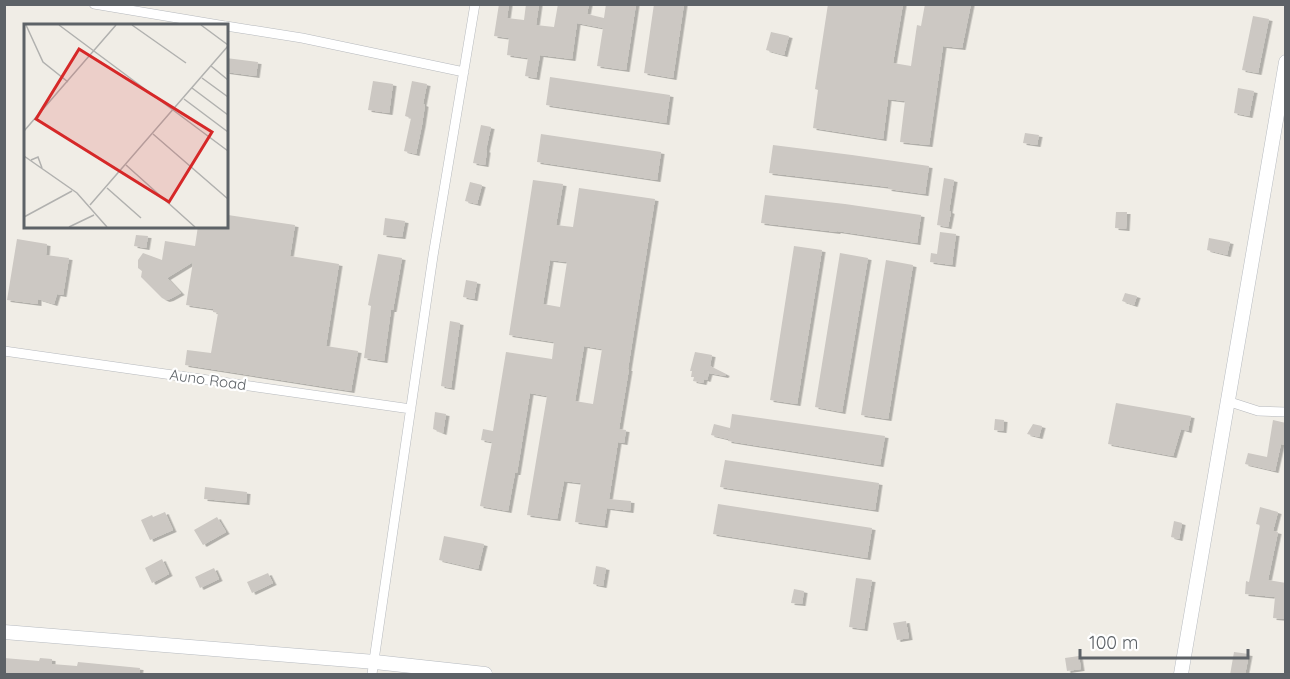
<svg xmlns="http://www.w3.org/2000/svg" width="1290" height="679" font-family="Quicksand,sans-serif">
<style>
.building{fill:#ccc8c3;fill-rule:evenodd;filter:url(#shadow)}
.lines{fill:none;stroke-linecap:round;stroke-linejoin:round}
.street-casing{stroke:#b6b9bd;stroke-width:10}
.secondary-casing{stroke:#b7bbc0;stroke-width:15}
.street{stroke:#fff;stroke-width:9}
.secondary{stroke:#fff;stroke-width:14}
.labels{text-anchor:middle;stroke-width:4.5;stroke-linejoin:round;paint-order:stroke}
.street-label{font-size:15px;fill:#5d6267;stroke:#fff}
.inset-road{fill:none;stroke:#b1b1af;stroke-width:1.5}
.view{fill:#d62828;fill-opacity:0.15;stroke:#d62828;stroke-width:3}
.inset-edge{fill:none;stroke:#5d6267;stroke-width:3}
</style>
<defs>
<filter id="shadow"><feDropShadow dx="3.5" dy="2" stdDeviation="0" flood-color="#0004"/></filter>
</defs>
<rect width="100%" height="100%" fill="#f0ede6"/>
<!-- building -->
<path class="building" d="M499 4H509L507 18 524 20 526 4H539L536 25 554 27 558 4H589L587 14 604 18 606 4H636L626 70 597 66 603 28 577 23 572 59 540 55 536 78 525 76 528 58 507 55 509 38 494 36Z
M654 4H684L673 78 644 73Z
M828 4H903L893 63 911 66 917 25 921 26 925 4H971L962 48 943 46 929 145 900 142 905 101 888 99 883 139 813 128 818 90 815 89Z
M1253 16 1269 19 1258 73 1242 70Z
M771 32 789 36 784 55 766 50Z
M226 58 258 62 256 76 226 72Z
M550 77 670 95 666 123 546 105Z
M373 81 393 84 389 113 368 110Z
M412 81 427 84 423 104 425 105 422 125 416 154 404 151 411 118 405 116Z
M1238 88 1254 91 1249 116 1234 113Z
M481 125 491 127 486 150 487 151 485 165 473 163Z
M1025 133 1039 135 1037 145 1023 143Z
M541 134 661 152 657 180 537 162Z
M773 145 852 155 929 166 925 194 888 189 889 187 769 173Z
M944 178 954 180 949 211 951 212 948 227 937 225Z
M533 180 563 184 556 225 573 227 579 188 655 199 628 369H629L619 429 626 430 624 443 618 442 609 499 631 501 630 511 607 508 604 526 575 522 581 483 564 481 557 519 527 515 547 396 530 393 517 473H515L508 511 480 506 492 442 481 440 483 429 493 431 506 352 552 359 554 342 509 335ZM550 260 567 262 560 307 543 304ZM584 346 602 349 593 404 575 401Z
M470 182 482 185 477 204 465 201Z
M765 195 845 204 921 215 917 243 837 231V232L761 223Z
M1116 212H1127L1126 229 1115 228Z
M228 215 295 225 290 256 339 264 326 346 358 351 351 391 185 365 187 350 211 353 218 313 213 312V309L186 305 193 262 167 278 181 293 170 299 166 300 162 298 141 277 142 271 138 268V260L143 253 162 260 165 241 195 246 198 226H227Z
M385 218 405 221 402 237 383 235Z
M940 232 956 234 952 265 930 262 931 253 937 254Z
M136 235 148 236 146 248 134 246Z
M1209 238 1230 242 1227 255 1207 250Z
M17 239 47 244 46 255 69 258 63 295 57 294 54 304 38 299V304L7 300Z
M794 246 822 250 797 404 770 400Z
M840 253 868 258 842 412 815 407Z
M378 254 402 258 393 310H391L384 361 364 358 371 306 368 305Z
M886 260 913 265 888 419 861 415Z
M466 280 477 282 474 299 463 297Z
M1125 293 1137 296 1134 305 1122 301Z
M450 321 460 323 451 388 441 386Z
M695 352 712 355 710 366 726 374 725 376 709 373 707 380 704 379 703 383 693 381 694 377H691L692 371H690Z
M1116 403 1191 416 1188 431 1181 429 1173 456 1108 444Z
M435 412 446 414 443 433 433 429Z
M732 414 885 436 880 465 728 441V439L711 435 714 424 730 428Z
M995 419 1004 420 1003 431 994 430Z
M1273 420 1286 423V445L1281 444 1275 471 1245 464 1248 453 1267 457Z
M1033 424 1042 426 1039 437 1027 434Z
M725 460 879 483 875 510 720 487Z
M205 487 247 492 246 503 204 499Z
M718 504 872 528 867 558 713 534Z
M1260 507 1278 512 1273 531 1278 532 1268 580 1286 583V619L1273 618 1275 597 1245 594 1246 581 1249 582 1260 525 1256 524Z
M165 512 173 530 150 540 141 520 152 515 153 517Z
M217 517 226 532 203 545 194 530Z
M1174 521 1182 523 1179 539 1171 537Z
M444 536 484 544 478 569 439 560Z
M162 559 169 574 152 583 145 568Z
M596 566 606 568 603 586 593 584Z
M214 568 219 579 200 588 195 577Z
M268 573 273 583 252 593 247 582Z
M856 578 872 580 864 629 849 627Z
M794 589 804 591 802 604 791 603Z
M906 621 909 638 897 640 893 623Z
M1234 652 1249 654 1245 675H1230Z
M1079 656 1081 669 1067 671 1065 658Z
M4 658 39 661 40 658 52 659V664L77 666 78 662 140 668 139 675 4 674Z"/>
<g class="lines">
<defs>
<path id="street" d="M94 4 225 26
M226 26 302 38 464 72
M4 351 411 409
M1227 401 1258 411 1286 412
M372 674 433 256 475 4"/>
<path id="secondary" d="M4 632 375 662 485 674
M1181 674 1286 62"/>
</defs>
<!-- street casing -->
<use href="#street" class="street-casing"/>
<!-- secondary casing -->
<use href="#secondary" class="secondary-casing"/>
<!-- street -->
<use href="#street" class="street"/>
<!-- secondary -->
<use href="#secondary" class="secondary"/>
</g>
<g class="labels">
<!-- street labels -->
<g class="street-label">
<text transform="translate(208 380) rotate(8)" y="5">Auno Road</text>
</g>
</g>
<!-- overview -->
<g transform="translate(24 24)">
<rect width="204" height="204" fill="#f0ede6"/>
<path class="inset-road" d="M2 1 19 38 44 58M35 1 204 127M108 1 162 39M177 1 204 21M187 42 204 56M178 54 204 73M168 64 204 91M160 75 204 108M0 107 92 1M129 110 204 175M0 132 53 169 83 203M7 136 14 133 18 144M102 141 171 203M83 164 117 194M66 181 204 22M0 193 48 167M45 203 70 191"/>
<path class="view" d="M55 25 188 108 145 178 12 95Z"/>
<rect width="204" height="204" class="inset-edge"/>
</g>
<!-- border -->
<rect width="1290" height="679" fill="none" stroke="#5d6267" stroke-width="12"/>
<!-- scale -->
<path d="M1080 649v9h168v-9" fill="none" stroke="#5d6267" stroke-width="3"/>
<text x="1089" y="649" font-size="18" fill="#5d6267" stroke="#ffffff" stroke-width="4.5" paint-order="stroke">100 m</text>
</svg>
